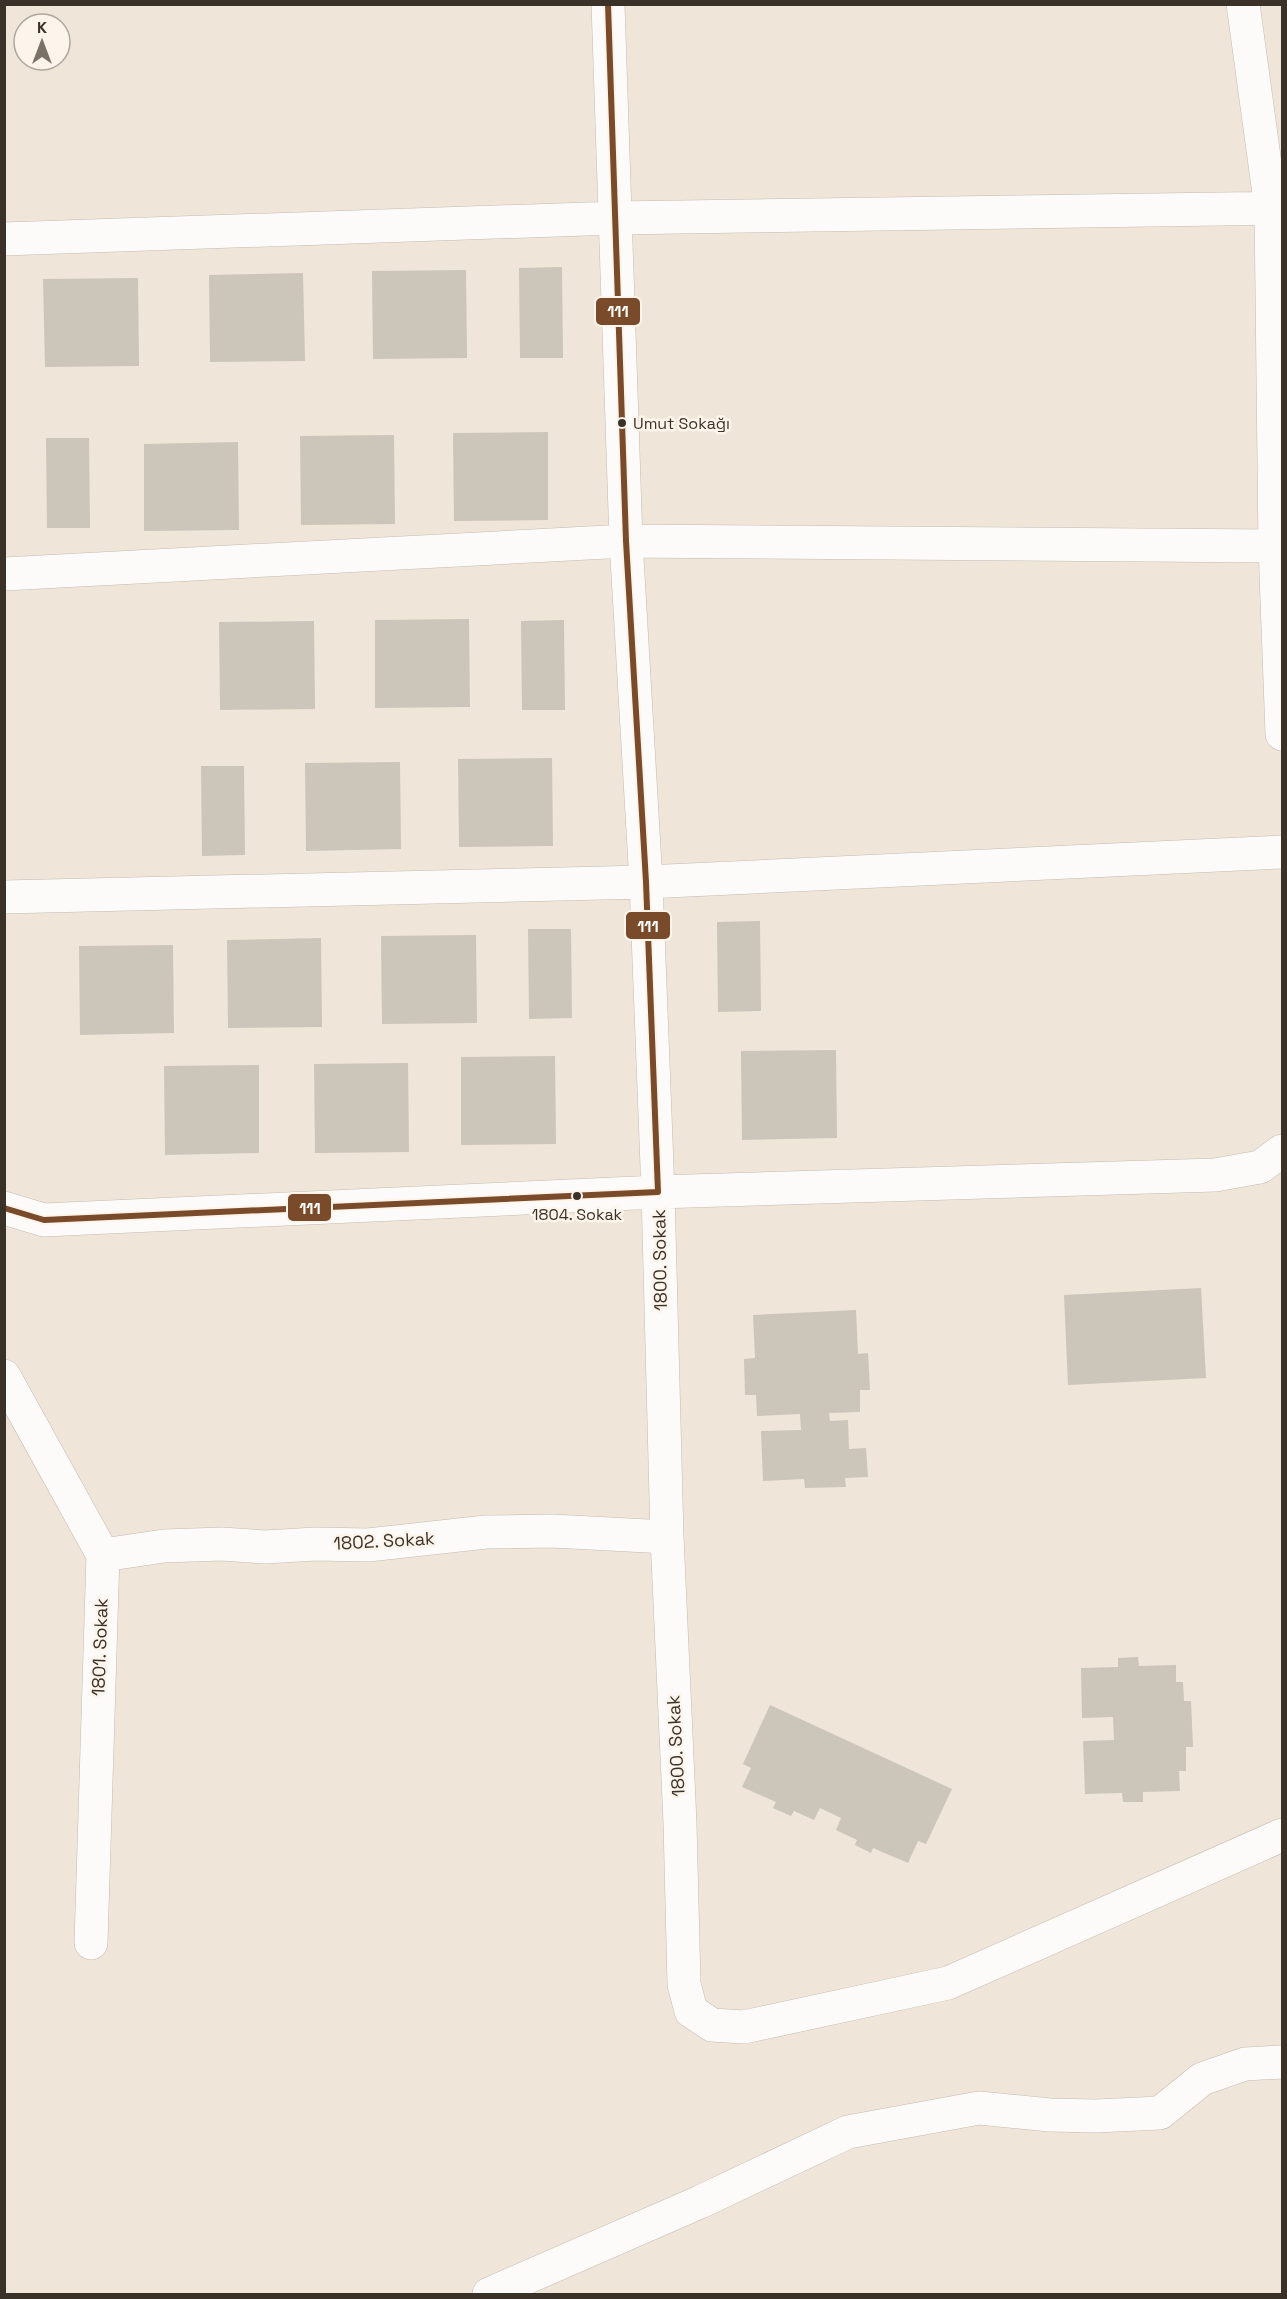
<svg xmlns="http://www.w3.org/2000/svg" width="1287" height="2299" font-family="'Space Grotesk',sans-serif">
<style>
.building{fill:#cbc5ba}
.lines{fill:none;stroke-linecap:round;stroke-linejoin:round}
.street-casing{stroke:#c3bab1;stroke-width:34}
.street{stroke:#fdfbf9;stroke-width:33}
.bus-1-casing{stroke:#fdf5ec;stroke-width:10}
.bus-1{stroke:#7a4b2a;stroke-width:6}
.bus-dot{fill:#3a3229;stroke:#fdf5ec;stroke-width:2}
.labels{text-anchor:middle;stroke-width:5;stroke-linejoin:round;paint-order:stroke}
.bus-label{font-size:16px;fill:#3a3229;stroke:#fdf5ec;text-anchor:start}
.street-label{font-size:18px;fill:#3a3229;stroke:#fdf5ec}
.line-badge{stroke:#fdf5ec;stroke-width:2}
.badge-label{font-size:16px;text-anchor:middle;font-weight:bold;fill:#fff}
</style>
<rect width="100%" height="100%" fill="#f0e5d9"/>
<!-- building -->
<path class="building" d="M562 267 563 358H520L519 268Z
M466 270 467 358 373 359 372 271Z
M303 273 305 361 210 362 209 275Z
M138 278 139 366 45 367 43 279Z
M548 432V520L454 521 453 433Z
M394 435 395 524 301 525 300 436Z
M46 438H89L90 528H47Z
M238 442 239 530 144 531V444Z
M469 619 470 707 375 708V620Z
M564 620 565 710H522L521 621Z
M314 621 315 709 220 710 219 622Z
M552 758 553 846 459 847 458 759Z
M400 762 401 849 306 851 305 763Z
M201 766H244L245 855 202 856Z
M760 921 761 1011 718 1012 717 922Z
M528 929H571L572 1018 529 1019Z
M476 935 477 1023 382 1024 381 936Z
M321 938 322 1027 228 1028 227 940Z
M173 945 174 1033 80 1035 79 946Z
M836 1050 837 1138 742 1140 741 1051Z
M555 1056 556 1144 461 1145V1057Z
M408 1063 409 1152 315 1153 314 1064Z
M259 1065V1153L165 1155 164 1066Z
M1201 1288 1206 1378 1068 1385 1064 1295Z
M856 1310 858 1354 868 1353 870 1390H860V1412L829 1413 830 1421 848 1420 849 1449 866 1448 868 1477 845 1478 846 1487 805 1488 804 1479 763 1481 761 1431 801 1430 800 1414 757 1416 756 1395H745L744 1359 755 1358 753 1315Z
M1138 1657 1139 1666 1176 1665V1682H1183L1184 1701H1191L1193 1747H1186V1771H1179L1180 1791 1143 1792V1802H1123L1122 1793 1085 1794 1083 1741 1114 1740 1113 1717 1082 1718 1081 1668 1118 1667V1658Z
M770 1705 952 1789 926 1844 918 1841 908 1863 873 1848 871 1853 855 1845 857 1840 836 1830 841 1818 820 1808 814 1820 794 1811 791 1816 773 1808 776 1802 742 1787 751 1768 743 1764Z"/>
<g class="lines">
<defs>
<path id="street" d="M608 4 626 541 646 882 658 1192 667 1537 680 1823 684 1984 691 2011 712 2025 744 2027 948 1983 1282 1835
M1243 4 1271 208 1275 546 1282 734
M4 239 615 218 1282 208
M4 574 626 541 1282 546
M4 897 646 882 1282 852
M4 1208 44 1220 658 1192 1215 1175 1260 1167 1282 1151
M4 1376 103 1555 91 1943
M103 1555 164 1546 222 1544 265 1547 316 1544 368 1545 486 1532 552 1531 667 1537
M489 2294 700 2202 848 2132 979 2108 1050 2115 1096 2116 1160 2113 1202 2079 1245 2064 1282 2062"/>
</defs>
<!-- street casing -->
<use href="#street" class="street-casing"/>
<!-- street -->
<use href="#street" class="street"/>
<defs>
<path id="bus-1" d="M4 1208 44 1220 658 1192 646 882 626 541 608 4"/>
</defs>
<!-- bus-1 casing -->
<use href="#bus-1" class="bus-1-casing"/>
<!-- bus-1 -->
<use href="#bus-1" class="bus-1"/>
</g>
<!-- markers -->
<g class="bus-dot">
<circle cx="622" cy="423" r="5"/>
<circle cx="577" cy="1196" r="5"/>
</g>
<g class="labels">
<!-- bus labels -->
<g class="bus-label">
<text x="633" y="429">Umut Sokağı</text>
<text x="577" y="1220" text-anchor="middle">1804. Sokak</text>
</g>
<!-- street labels -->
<g class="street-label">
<text transform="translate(660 1260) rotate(-91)" y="6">1800. Sokak</text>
<text transform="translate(384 1541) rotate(-3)" y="6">1802. Sokak</text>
<text transform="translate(100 1647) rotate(-88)" y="6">1801. Sokak</text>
<text transform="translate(676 1746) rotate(-93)" y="6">1800. Sokak</text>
</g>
</g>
<g class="line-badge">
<rect x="595" y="297" width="46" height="29" rx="6" fill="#7a4b2a"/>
<rect x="625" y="911" width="46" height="29" rx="6" fill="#7a4b2a"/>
<rect x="287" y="1193" width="45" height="29" rx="6" fill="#7a4b2a"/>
</g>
<g class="badge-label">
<text x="618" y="317">111</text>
<text x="648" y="932">111</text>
<text x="310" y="1214">111</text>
</g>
<!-- border -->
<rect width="1287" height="2299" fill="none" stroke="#3a3229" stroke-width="12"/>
<!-- north arrow -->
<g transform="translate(42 42)"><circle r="28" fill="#fdf5ec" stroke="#afa79e" stroke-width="1.5"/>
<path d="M0-4.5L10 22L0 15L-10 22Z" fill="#7a7167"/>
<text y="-9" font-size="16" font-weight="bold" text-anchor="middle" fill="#3a3229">K</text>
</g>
</svg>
